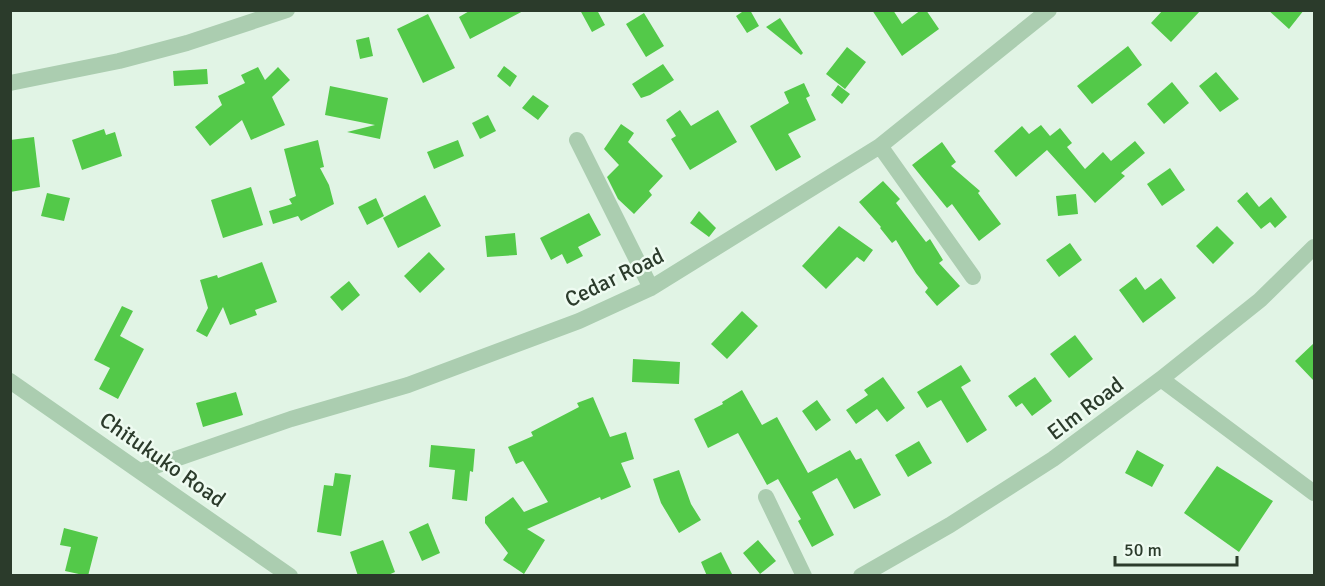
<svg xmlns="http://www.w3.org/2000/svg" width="1325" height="586" font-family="Signika,sans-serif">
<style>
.building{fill:#53c949}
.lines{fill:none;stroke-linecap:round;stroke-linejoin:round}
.minor{stroke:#abcdb0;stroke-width:16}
.tertiary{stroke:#abcdb0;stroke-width:16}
.labels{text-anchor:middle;stroke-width:5;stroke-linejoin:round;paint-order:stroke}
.street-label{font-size:22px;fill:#2b3b2b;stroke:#eefbf1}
</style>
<rect width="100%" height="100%" fill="#e1f4e5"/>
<!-- building -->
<path class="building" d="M471 10H525L470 39 459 17Z
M580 10H597L605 25 592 32Z
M745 10H750L759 26 747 33 736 16Z
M872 10H893L902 24 921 10H926L939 29 902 56Z
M1163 10H1201L1171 42 1151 23Z
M1268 10H1304L1289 29Z
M644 13 664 46 646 57 626 24Z
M428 14 455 68 423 83 397 29Z
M780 18 803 53 801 55 766 27Z
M369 37 373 56 360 59 356 40Z
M1128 46 1142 65 1092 104 1077 86Z
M847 47 866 62 845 89 826 74Z
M663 64 674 80 650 95 641 98 632 84Z
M504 66 517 76 510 87 497 76Z
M258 67 265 80 278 67 290 80 272 97 285 125 251 140 242 120 210 146 195 127 222 105 218 96 245 83 241 75Z
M207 69 208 84 174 86 173 71Z
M1216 72 1239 99 1220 112 1199 86Z
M1172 82 1189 103 1164 124 1147 104Z
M804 83 810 96 806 98 816 120 788 134 801 157 776 171 750 126 789 103 784 92Z
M838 85 850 94 842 104 831 95Z
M330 86 388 98 380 139 347 132 375 125 325 115Z
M533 95 549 106 538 120 522 108Z
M680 110 691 126 718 110 737 142 690 170 671 139 676 136 666 120Z
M488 115 496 131 480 139 472 123Z
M621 124 634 133 628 142 663 176 649 191 652 195 634 214 618 199 607 177 619 165 604 149Z
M1041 125 1050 136 1060 128 1072 143 1067 147 1085 169 1103 152 1111 161 1135 141 1145 153 1121 173 1125 176 1095 203 1047 150 1016 177 994 151 1022 126 1029 134Z
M104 129 106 135 115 132 122 156 82 170 72 140Z
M34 137 40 187 10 192V140Z
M318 140 324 167 320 168 329 185 334 204 301 221 298 216 273 224 269 211 292 204 289 199 296 196 284 149Z
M458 140 464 156 434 169 427 152Z
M942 142 956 162 951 166 980 191 978 193 1001 224 979 241 952 204 947 208 912 165Z
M1170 168 1185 190 1162 206 1147 184Z
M883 181 900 199 896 203 926 242 930 239 943 260 939 263 960 286 937 306 925 292 928 288 916 273 896 240 892 243 880 228 881 227 859 202Z
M251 187 263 225 223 238 211 200Z
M1247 192 1259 207 1271 197 1287 217 1275 228 1270 222 1261 229 1237 201Z
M47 193 70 198 64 221 41 216Z
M1076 194 1078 214 1058 216 1056 196Z
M425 195 441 226 398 248 383 218Z
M376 198 384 216 367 225 358 207Z
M699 211 716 228 709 237 690 223Z
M589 213 601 235 578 247 583 256 567 264 562 254 551 260 540 238Z
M839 226 873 250 864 262 857 257 826 289 802 266Z
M1217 226 1234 243 1213 264 1196 246Z
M515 233 517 255 487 257 485 236Z
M1070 243 1082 260 1059 277 1046 260Z
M429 252 445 269 420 293 404 276Z
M262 262 277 302 255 310 257 315 230 325 223 307 207 337 196 331 208 308 200 280 217 275 218 278Z
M1136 277 1145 290 1161 278 1176 298 1143 323 1119 290Z
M349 281 360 295 342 311 330 297Z
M122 306 133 311 120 336 144 349 118 399 99 389 110 368 94 360Z
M742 311 758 326 727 359 711 344Z
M1075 335 1093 359 1069 378 1050 354Z
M1314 343V381L1295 361Z
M633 359 680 362 679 384 632 382Z
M961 365 971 381 961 387 987 430 967 443 941 400 927 408 917 392Z
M883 377 905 408 887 422 877 409 856 424 846 410 868 395 864 390Z
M1035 377 1052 401 1032 416 1022 403 1016 407 1008 396Z
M742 390 762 425 777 417 808 473 850 450 856 460 861 458 881 495 854 509 837 478 812 492 834 535 812 547 798 521 801 519 778 479 767 485 738 433 708 448 694 419 723 404 722 402Z
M236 392 243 415 203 427 196 403Z
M593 397 610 437 626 432 634 459 621 463 631 487 601 500 600 497 527 529 545 540 524 574 503 560 508 553 485 523V517L513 497 524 512 548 502 523 461 516 464 508 447 533 436 531 432 579 407 577 403Z
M817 400 831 420 816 431 802 411Z
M919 441 932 463 908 477 895 455Z
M431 445 475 449 473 472 470 471 467 501 452 499 455 470 429 467Z
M1137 450 1164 465 1152 487 1125 473Z
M1217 466 1273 501 1239 552 1184 513Z
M679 470 691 504 701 520 679 533 661 503 653 479Z
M335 473 351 475 341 536 317 532 324 485 333 486Z
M428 523 440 553 422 561 409 532Z
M64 528 98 537 88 576 65 571 71 547 60 545Z
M383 540 395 572 386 576H358L350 552Z
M758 540 776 561 760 574 743 553Z
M721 552 733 576H707L701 562Z"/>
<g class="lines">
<!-- minor -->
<path class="minor" d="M10 83 119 61 187 43 287 10
M577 140 651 288
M880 146 973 277
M1161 379 1314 493
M141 471 291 419 408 385 579 321 651 288 880 146 1049 10
M766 497 804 576
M861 576 950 525 1053 459 1161 379 1260 300 1314 247"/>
<!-- tertiary -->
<path class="tertiary" d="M10 381 290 576"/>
</g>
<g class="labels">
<!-- street labels -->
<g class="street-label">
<text transform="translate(614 277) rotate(-26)" y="8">Cedar Road</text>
<text transform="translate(1085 408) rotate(-37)" y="8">Elm Road</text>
<text transform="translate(163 459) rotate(35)" y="8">Chitukuko Road</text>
</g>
</g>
<!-- border -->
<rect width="1325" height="586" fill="none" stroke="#2b3b2b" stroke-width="24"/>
<!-- scale -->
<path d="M1115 556v9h122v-9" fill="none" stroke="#2b3b2b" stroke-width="3"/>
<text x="1124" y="556" font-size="18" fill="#2b3b2b" stroke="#eefbf1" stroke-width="4.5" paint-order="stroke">50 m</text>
</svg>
